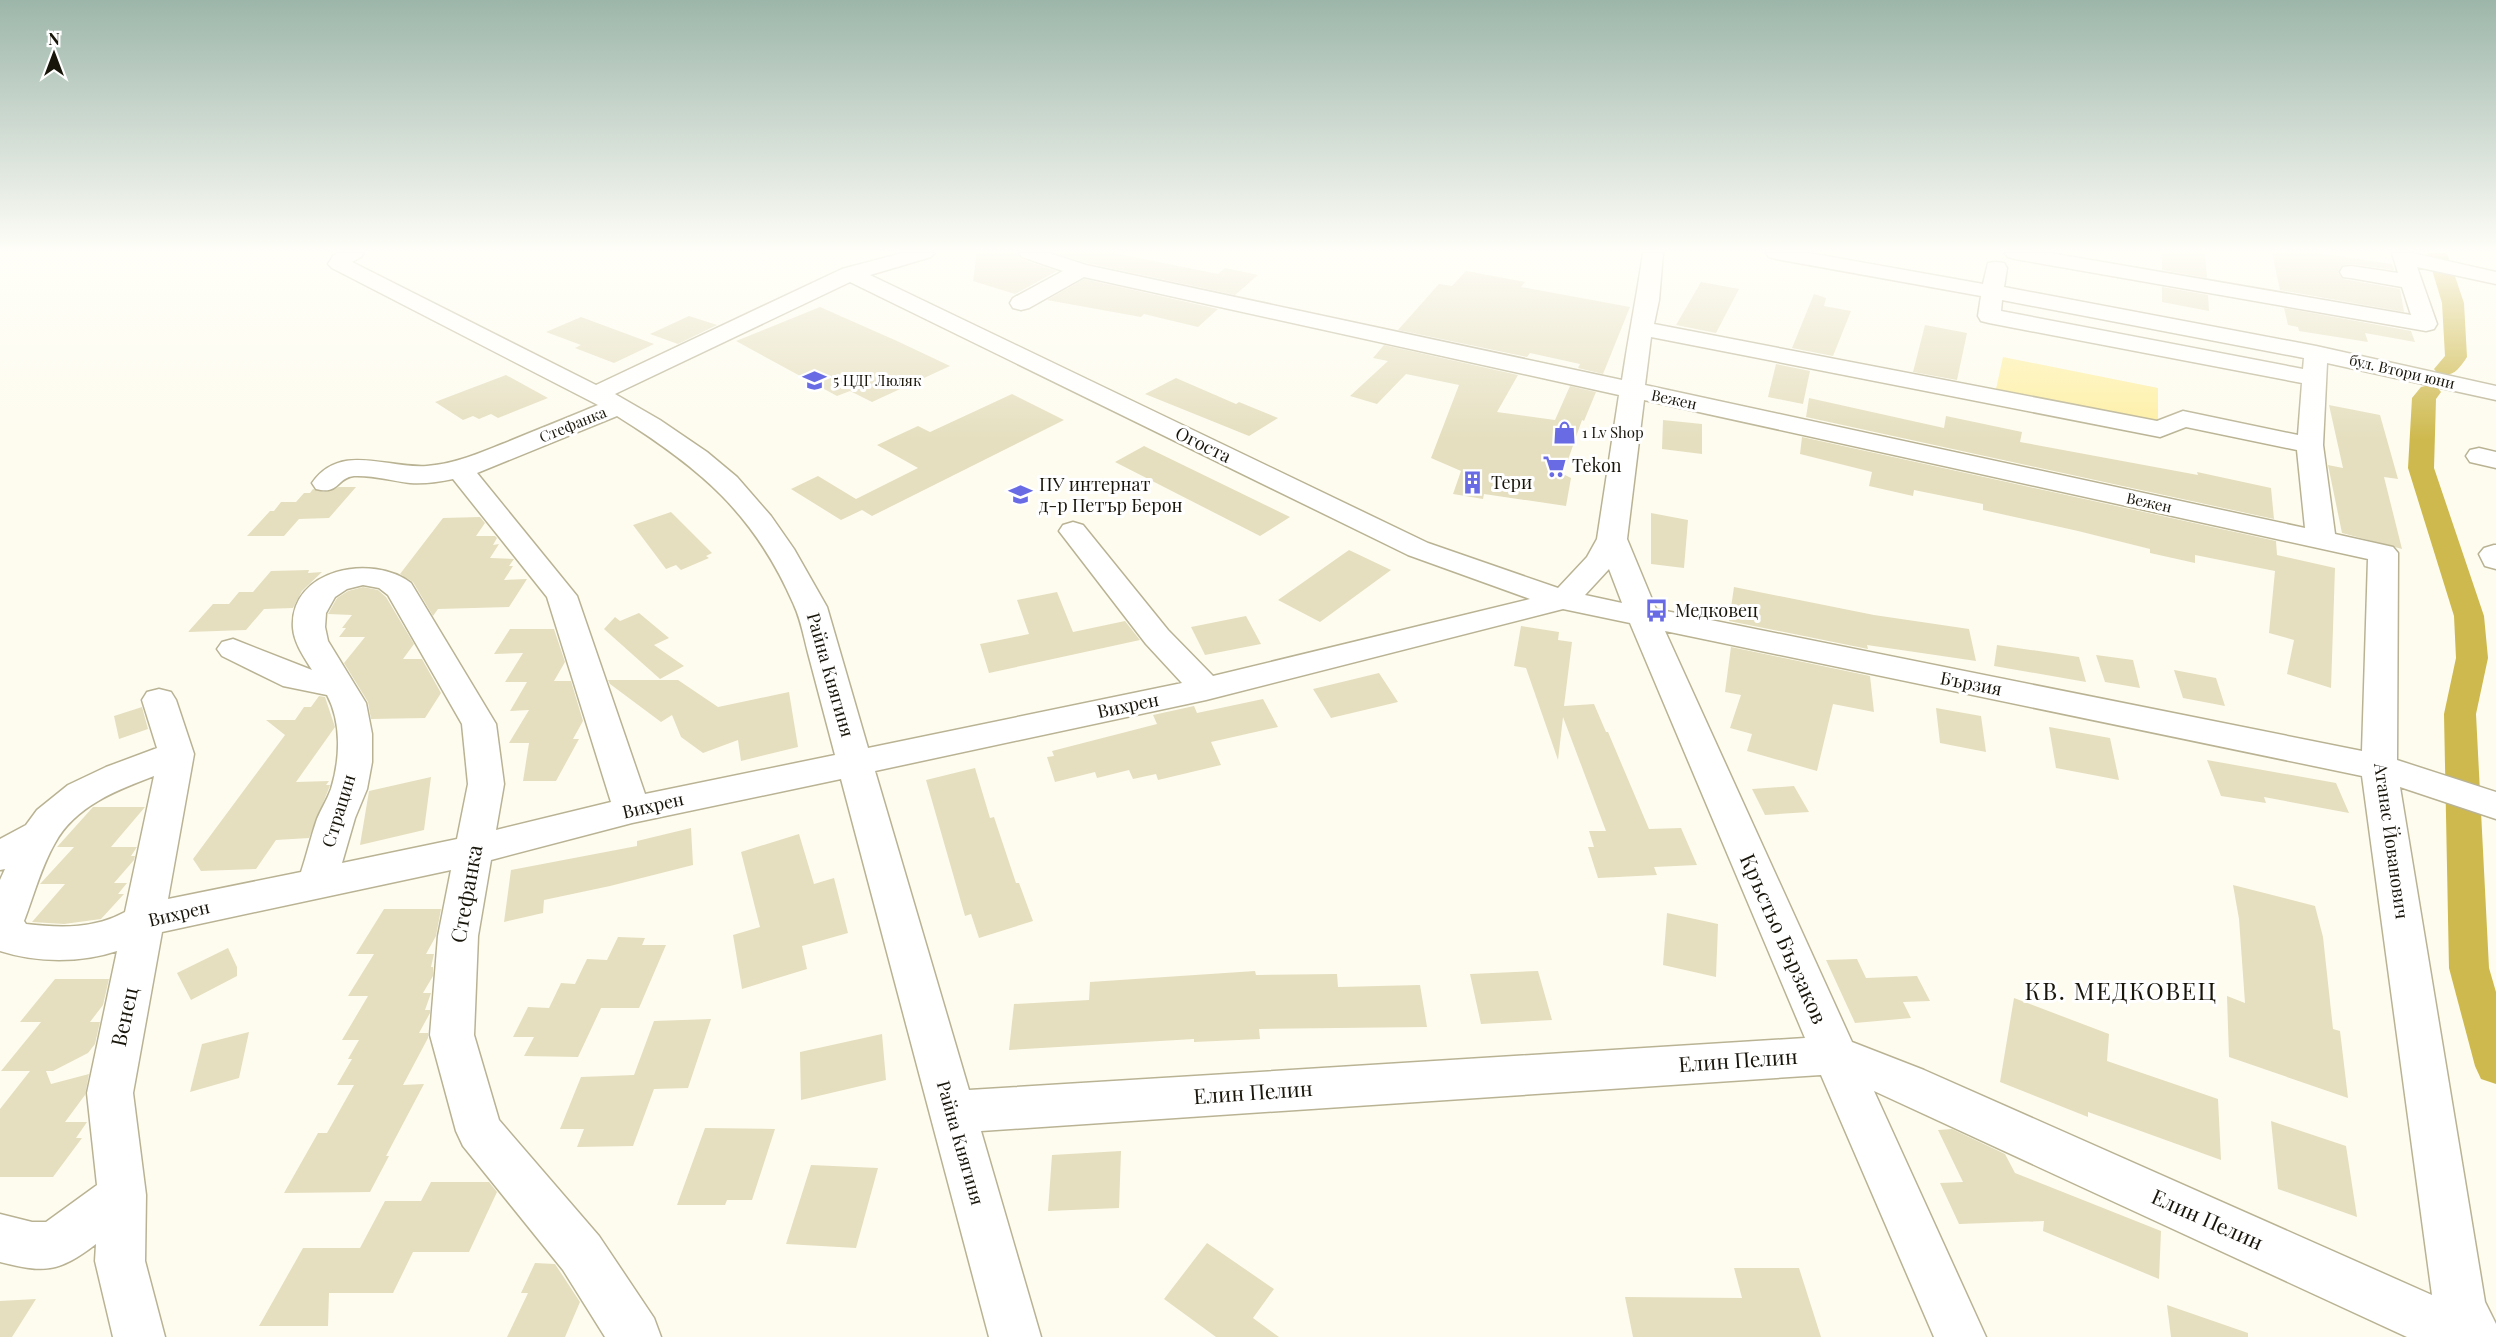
<svg xmlns="http://www.w3.org/2000/svg" width="2496" height="1337" font-family="'Playfair Display',serif">
<style>
.green{fill:#feefa2}
.lines{fill:none;stroke-linecap:round;stroke-linejoin:round}
.canal{fill:#ceb94e;fill-rule:evenodd}
.building{fill:#e5dfbf}
.minor-casing{stroke:#b9b394;stroke-width:3}
.minor{fill:#fff;fill-rule:evenodd}
.labels{text-anchor:middle;stroke-width:6;stroke-linejoin:round;paint-order:stroke}
.far-street-label{font-size:15px;fill:#18150a;stroke:#fff}
.far-poi-label{font-size:15px;fill:#18150a;stroke:#fff;text-anchor:start}
.street-label{font-size:18px;fill:#18150a;stroke:#fff}
.poi-label{font-size:18px;fill:#18150a;stroke:#fff;text-anchor:start}
.near-street-label{font-size:21px;fill:#18150a;stroke:#fff}
.near-neighbourhood-label{font-size:24px;letter-spacing:1.5px;fill:#18150a;stroke:#fff}
</style>
<rect width="100%" height="100%" fill="#fefcef"/>
<!-- green -->
<path class="green" d="M2003 357 2158 388V422L1996 389Z"/>
<g class="lines">
<!-- canal -->
<path class="canal" d="M2427 253H2447L2464 303 2467 357C2459 369 2453 378 2438 374L2434 369 2445 356 2442 303Z
M2429 385 2437 387 2441 392 2436 399 2434 468 2484 616 2488 658 2476 714 2489 968 2496 992V1084L2481 1079 2475 1066 2449 968 2444 714 2456 658 2454 616 2408 468 2412 398 2421 387Z"/>
</g>
<!-- building -->
<path class="building" d="M977 253H1017L1021 259 1057 271 1015 294 973 281Z
M1055 253H1114L1218 274 1225 268 1258 275 1235 295 1087 263Z
M2162 253H2205L2207 278 2162 270Z
M2272 253H2318L2392 264 2394 270 2351 264 2343 265 2338 273 2343 279 2400 289 2404 312 2280 290Z
M1466 271 1525 282 1521 287 1630 307 1603 374 1578 368 1580 364 1530 353 1527 357 1398 330 1439 284 1452 286Z
M1084 279 1218 309 1198 327 1144 314 1141 317 1047 300Z
M1701 282 1739 289 1716 333 1676 325Z
M2162 287 2208 295 2209 311 2162 302Z
M1814 294 1826 298 1824 306 1851 311 1833 356 1792 348Z
M820 307 897 341 950 366 872 402 850 391 837 396 736 341Z
M2284 308 2411 331 2415 342 2365 333 2368 342 2299 331 2298 327 2288 325Z
M689 316 717 325 678 344 650 334Z
M581 317 654 344 614 363 575 348 581 345 546 332Z
M1925 325 1967 333 1957 380 1913 372Z
M1384 345 1518 375 1497 412 1555 420 1570 386 1596 392 1584 421 1582 420 1563 474 1571 478 1566 506 1484 494 1483 499 1453 494 1461 471 1431 458 1459 385 1406 374 1377 404 1350 396 1388 361 1373 358Z
M1776 364 1810 371 1803 404 1768 397Z
M506 375 548 398 498 418 491 414 479 419 473 416 463 420 435 402Z
M1176 378 1236 404 1239 402 1278 418 1249 436 1145 394Z
M1012 394 1064 420 872 516 862 510 841 520 791 489 818 476 856 499 918 468 877 445 918 426 930 432Z
M1809 398 1944 428 1946 416 2022 432 2020 442 2198 475 2197 472 2271 488 2274 519 1806 417Z
M2329 405 2380 415 2398 479 2384 477 2402 549 2342 533 2328 465 2343 468Z
M1663 420 1702 424V454L1662 449Z
M1802 437 2276 541 2277 555 2335 568 2331 688 2287 674 2294 640 2269 633 2275 571 2195 555V563L2150 553V549L2078 531 1983 510V504L1914 490 1913 496 1869 486 1872 472 1800 454Z
M1144 446 1290 517 1260 536 1115 462Z
M339 487H356L329 518 299 519 284 536H247L270 511H274L281 502H296L304 493H310L313 489 324 492Z
M671 512 712 553 706 556 709 558 681 570 676 565 666 569 633 525Z
M1651 513 1688 520 1684 568 1651 564Z
M480 517 485 523 476 536H495L497 538 493 545 499 544 490 558 514 559 509 566H513L504 580 527 579 509 607 438 609 433 616 413 582 400 574 443 518Z
M1349 550 1391 570 1320 622 1278 600Z
M309 570 308 573 322 572 302 591 293 608 264 609 246 630 188 632 213 604H229L239 592H253L271 571Z
M363 587 378 590 386 597 414 644 403 659H422L441 693 425 718 371 719 368 702 344 663 365 637H339L346 628H342L352 615 328 614 337 598 348 591Z
M1734 587 1874 615 1969 629 1976 661 1867 645 1868 649 1729 621Z
M1057 592 1073 632 1125 621 1140 640 989 673 980 644 1029 634 1017 600Z
M639 613 669 638 654 645 684 666 660 679 604 629 615 617 620 621Z
M1246 616 1261 644 1205 655 1191 627Z
M1521 626 1559 632 1558 640 1572 642 1564 706 1594 704 1606 732H1608L1649 829 1681 828 1697 865 1654 867 1657 875 1598 878 1588 847H1594L1589 831H1606L1563 717 1558 760 1526 668 1514 666Z
M510 629H554L565 662 554 681H571L583 721 573 739H579L556 781H523L529 743H509L529 710 510 711 527 682H505L523 653 494 654Z
M1997 645 2079 657 2086 682 1994 666Z
M1731 647 1870 676 1874 712 1833 704 1817 771 1747 751 1752 734 1730 728 1741 695 1725 692Z
M2096 655 2133 660 2140 688 2105 682Z
M2174 670 2216 678 2225 706 2183 698Z
M1379 673 1398 702 1331 718 1313 689Z
M608 680H678L718 707 789 692 798 747 741 761 738 740 703 753 681 737 672 715 661 722 610 684Z
M319 696 325 697 335 727 296 782 329 781 326 785H330L329 788 309 838 276 840 256 869 201 871 193 859 285 735 266 720H295L304 707H311Z
M1263 699 1278 727 1211 742 1221 765 1158 780 1156 774 1133 779 1129 770 1097 778 1095 772 1055 782 1047 757 1054 756 1052 751 1157 724 1153 715 1194 706 1197 713Z
M142 707 148 729 119 739 114 716Z
M1936 708 1981 716 1986 752 1940 743Z
M2049 727 2110 738 2119 780 2056 768Z
M2207 760 2336 783 2349 813 2264 797 2266 803 2221 796Z
M975 768 990 818 994 817 1016 883H1019L1033 921 979 938 971 914 965 916 926 780Z
M431 777 424 830 360 845 369 791Z
M1794 786 1809 812 1765 815 1752 789Z
M93 807H145L111 847H137L131 856H135L134 860 114 883H127L118 894H124L101 919 64 924 32 922 65 884H40L74 847H57Z
M691 828 693 865 610 886 544 900 543 913 504 922 511 870 637 846V841Z
M799 834 814 884 834 878 848 933 802 946 807 969 742 989 733 935 760 927 741 852Z
M2233 885 2315 906 2323 937 2333 1029 2340 1031 2348 1098 2229 1057 2227 996 2245 1003 2239 919Z
M384 909H441L436 936 426 954H434L431 967H433V976L423 993H431L425 1010H430V1013L419 1033H428V1038L403 1085 424 1084 386 1156H389L370 1192 284 1193 318 1133H327L354 1085H337L352 1059H348L359 1040H342L368 996H348L374 954H356Z
M1667 913 1718 924 1716 977 1663 965Z
M618 937 645 938 642 945H666L639 1008H601L578 1057 524 1056 534 1037H513L528 1007 549 1008 561 983 575 984 587 959 607 960Z
M228 948 237 967V976L191 1000 177 973Z
M1857 959 1866 978 1917 976 1930 1001 1903 1002 1911 1018 1855 1023 1826 960Z
M1255 971 1256 975 1337 974 1338 987 1420 985 1427 1027 1259 1029 1260 1039 1194 1042V1039L1009 1050 1014 1004 1089 1000 1090 982Z
M1538 971 1552 1020 1481 1024 1470 974Z
M55 979H109L103 1005 90 1022H100L95 1044 88 1053 53 1071H46L51 1084 89 1074 85 1095 65 1122H87L76 1138H82L53 1177H0V1109L30 1071H1L41 1022H20Z
M2014 998 2109 1034 2107 1061 2218 1099 2221 1160 2088 1112V1117L2000 1082Z
M711 1019 688 1088 654 1089 633 1146 577 1147 584 1129H560L581 1077 634 1075 654 1021Z
M249 1032 239 1078 190 1092 202 1044Z
M882 1034 886 1080 801 1100 800 1052Z
M2271 1121 2346 1146 2357 1217 2278 1189Z
M705 1128 775 1129 752 1200H727L725 1205H677Z
M1952 1129 2005 1154 2015 1173 2161 1231 2159 1279 2043 1231 2044 1221 1959 1224 1940 1183 1963 1182 1938 1130Z
M1121 1151 1119 1208 1048 1211 1052 1155Z
M811 1165 878 1168 856 1248 786 1244Z
M431 1182H489L497 1192 469 1252H413L393 1293H329L328 1326H259L303 1248H360L385 1201H421Z
M1207 1243 1274 1289 1253 1318 1279 1337H1216L1164 1299Z
M535 1263 555 1264 580 1302 565 1337H507L528 1293H521Z
M1734 1268H1799L1821 1337H1633L1625 1297 1742 1298Z
M36 1299 12 1337H0V1301Z
M2167 1305 2248 1333V1337H2171Z"/>
<g class="lines">
<defs>
<path id="minor" d="M338 253H364L361 257 352 262 596 385 842 269 902 253H934L931 257 870 275 1428 543 1558 588 1587 557 1597 539 1619 395 1084 277 1029 308 1021 310 1013 308 1010 303 1013 298 1063 271 1022 257 1019 253H1049L1086 265 1622 380C1628 338 1637 296 1643 253H1663L1659 300 1654 324 2157 421 2183 411 2298 435 2302 383 1989 323 1981 321 1978 316 1981 296 1776 259 1769 257 1766 253H1809L1983 284 1988 263 1996 262 2004 263 2007 268 2004 287 2316 346 2496 386V400L2327 363 2323 445 2335 534 2393 547 2398 553 2397 760 2496 792V819L2400 787 2485 1302 2496 1324V1337H2407L1874 1091 1986 1337H1934L1821 1075 981 1131 1041 1337H989L841 779 632 823 491 860 478 936 474 1035 499 1120 599 1236 654 1318 661 1337H605L563 1270 463 1146 456 1131 430 1035 438 936 451 870 162 932 133 1093 146 1195 145 1261 165 1337H113L95 1261 96 1244C58 1273 44 1273 0 1262V1214L32 1222H46L97 1185 87 1093 117 951C81 963 37 963 0 951V880L5 869 0 870V839L26 825 37 810 68 785 106 767 157 748 142 700 147 692 159 689 171 692 176 700 194 754 168 899 301 872C307 854 311 836 317 819 321 809 327 800 331 789 340 760 342 723 327 695L283 686 222 656 217 649 222 642 233 639 312 670C304 657 294 643 293 628 289 569 372 553 411 583L496 724 504 784 496 830 611 802 547 597 453 479C439 482 425 484 410 483 392 481 373 475 354 476 336 478 340 495 316 489L312 483C341 442 387 469 427 466 455 464 479 453 505 443 536 430 567 418 598 405L332 268 328 264 333 256ZM850 282 1408 555 1530 599 1213 676 1168 630 1083 525 1073 522 1063 525 1059 531 1146 644 1182 683 868 748 827 607 794 549 771 516 737 477 707 452 660 420 615 394ZM2002 300 2304 358 2303 369 2001 311ZM1651 337 2160 437 2186 427 2297 450 2305 528 1645 385ZM1644 400 2368 559 2362 751 1656 609 1627 539ZM617 416C700 468 754 513 794 605 801 620 804 638 808 653 817 687 826 721 835 755L645 794 577 596 477 473ZM1609 569 1622 603 1585 595ZM363 585 379 588 388 595 462 724 468 784 457 839 342 863 355 818 367 789 372 762V734L366 703 328 641 325 627 326 613 335 597 347 589ZM1563 609 1630 623 1805 1038 969 1090 875 771 1206 700ZM1665 631 2362 776 2432 1295 1924 1070 1852 1042ZM154 776 125 912C94 929 61 928 26 924L24 921C34 895 41 867 55 843 75 806 117 790 154 776Z
M2005 253H2050L2411 315 2402 287 2351 278 2343 277 2340 272 2343 267 2351 266 2398 273 2392 253H2412L2496 272V284L2417 267 2437 324 2434 329 2426 331 2015 259 2008 257Z
M2479 448 2496 452V468L2470 462 2466 456 2470 450Z
M2494 545H2496V569L2485 566 2479 554 2484 548Z"/>
</defs>
<!-- minor casing -->
<use href="#minor" class="minor-casing"/>
<!-- minor -->
<use href="#minor" class="minor"/>
</g>
<!-- sky -->
<linearGradient id="sky" x2="0" y2="1"><stop stop-color="#9db6aa"/><stop offset="0.57" stop-color="#fffef8"/><stop offset="1" stop-color="#fffef8" stop-opacity="0"/></linearGradient>
<rect width="2496" height="440" fill="url(#sky)"/>
<!-- icons -->
<defs>
<symbol id="school-bare" viewBox="-9 -9 18 18"><path d="M0-5L7-2L0 1L-7-2ZM-4 1L0 2.5L4 1V4Q0 6-4 4Z" fill="#696be5" stroke="#fff" stroke-width="2.5" paint-order="stroke"/></symbol>
<symbol id="shop-bare" viewBox="-9 -9 18 18"><path d="M-5-2.5h2.3a2.7 3.5 0 0 1 5.4 0H5L5.5 6h-11ZM-1.5-2.5h3a1.5 2.3 0 0 0-3 0Z" fill="#696be5" stroke="#fff" stroke-width="2.5" paint-order="stroke"/></symbol>
<symbol id="supermarket-bare" viewBox="-9 -9 18 18"><path d="M-6-5.5h2.5l.6 2H6L4.5 2H-2.5L-4.4-4H-6ZM-1.5 3.2a1.3 1.3 0 1 0 .1 0ZM3 3.2a1.3 1.3 0 1 0 .1 0Z" fill="#696be5" stroke="#fff" stroke-width="2.5" paint-order="stroke"/></symbol>
<symbol id="building-bare" viewBox="-9 -9 18 18"><path d="M-4-6H4V6H1V3H-1V6H-4ZM-2.5-4.3h1.7v1.8h-1.7ZM.8-4.3h1.7v1.8H.8ZM-2.5-1h1.7V.8h-1.7ZM.8-1h1.7V.8H.8Z" fill="#696be5" stroke="#fff" stroke-width="2.5" paint-order="stroke"/></symbol>
<symbol id="bus-bare" viewBox="-9 -9 18 18"><path d="M-5-6H5V4H4V6H2V4H-2V6H-4V4H-5ZM-3.5-4V0h7V-4ZM-3.5 1.2v1.5H-2V1.2ZM2 1.2v1.5H3.5V1.2Z" fill="#696be5" stroke="#fff" stroke-width="2.5" paint-order="stroke"/></symbol>
</defs>
<g fill-rule="evenodd">
<use href="#school-bare" x="798" y="364" width="33" height="33"/>
<use href="#shop-bare" x="1548" y="416" width="33" height="33"/>
<use href="#supermarket-bare" x="1538" y="450" width="33" height="33"/>
<use href="#building-bare" x="1456" y="466" width="33" height="33"/>
<use href="#school-bare" x="1004" y="478" width="33" height="33"/>
<use href="#bus-bare" x="1640" y="594" width="33" height="33"/>
</g>
<g class="labels">
<!-- far-street labels -->
<g class="far-street-label">
<text transform="translate(2402 372) rotate(13)" y="5">бул. Втори юни</text>
<text transform="translate(1674 400) rotate(12)" y="5">Вежен</text>
<text transform="translate(573 425) rotate(-22)" y="5">Стефанка</text>
<text transform="translate(2149 503) rotate(12)" y="5">Вежен</text>
</g>
<!-- far-poi labels -->
<g class="far-poi-label">
<text x="833" y="386">5 ЦДГ Люляк</text>
<text x="1582" y="438">1 Lv Shop</text>
</g>
<!-- street labels -->
<g class="street-label">
<text transform="translate(1203 445) rotate(26)" y="6">Огоста</text>
<text transform="translate(830 675) rotate(74)" y="6">Райна Княгиня</text>
<text transform="translate(1971 684) rotate(11)" y="6">Бързия</text>
<text transform="translate(1128 706) rotate(-12)" y="6">Вихрен</text>
<text transform="translate(653 806) rotate(-13)" y="6">Вихрен</text>
<text transform="translate(339 811) rotate(-73)" y="6">Страцин</text>
<text transform="translate(2391 841) rotate(82)" y="6">Атанас Йованович</text>
<text transform="translate(179 914) rotate(-13)" y="6">Вихрен</text>
<text transform="translate(960 1143) rotate(74)" y="6">Райна Княгиня</text>
</g>
<!-- poi labels -->
<g class="poi-label">
<text x="1572" y="472">Tekon</text>
<text x="1491" y="489">Тери</text>
<text x="1039" y="491">ПУ интернат<tspan x="1039" dy="21">д-р Петър Берон</tspan></text>
<text x="1675" y="617">Медковец</text>
</g>
<!-- near-street labels -->
<g class="near-street-label">
<text transform="translate(467 894) rotate(-80)" y="7">Стефанка</text>
<text transform="translate(1783 939) rotate(66)" y="7">Кръстьо Бързаков</text>
<text transform="translate(125 1017) rotate(-78)" y="7">Венец</text>
<text transform="translate(1738 1061) rotate(-4)" y="7">Елин Пелин</text>
<text transform="translate(1253 1093) rotate(-4)" y="7">Елин Пелин</text>
<text transform="translate(2207 1220) rotate(24)" y="7">Елин Пелин</text>
</g>
<!-- near-neighbourhood labels -->
<g class="near-neighbourhood-label">
<text x="2121" y="1000">КВ. МЕДКОВЕЦ</text>
</g>
</g>
<!-- north arrow -->
<g transform="translate(54 54)" stroke="#ffffff" stroke-width="4.5" paint-order="stroke">
<path d="M0-4.5L10 22L0 15L-10 22Z" fill="#18150a"/>
<text y="-9" font-size="16" font-weight="bold" text-anchor="middle" fill="#18150a">N</text>
</g>
</svg>
